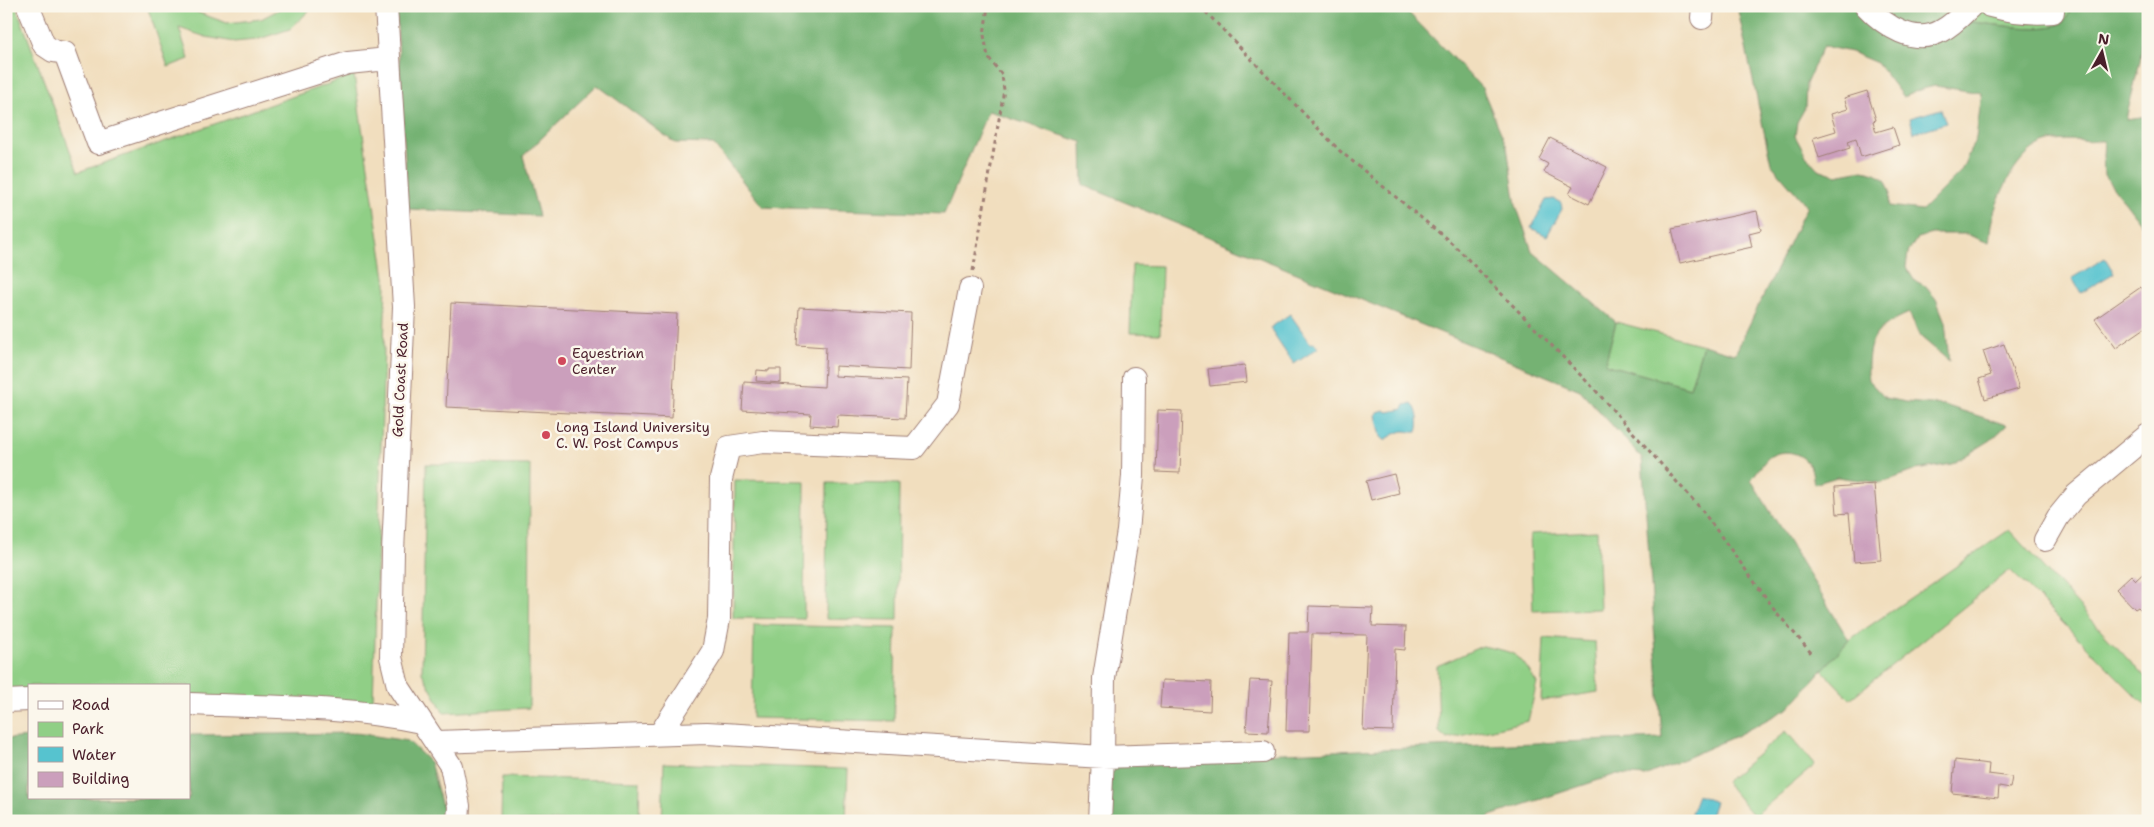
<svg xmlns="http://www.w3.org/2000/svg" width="2154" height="827" font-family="'Shantell Sans',sans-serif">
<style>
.green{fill:#90cf86;stroke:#6d7758}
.forest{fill:#74b273;stroke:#5f684f;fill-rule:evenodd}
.water{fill:#56c3cf;stroke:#50717d}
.building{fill:#cb9fbc}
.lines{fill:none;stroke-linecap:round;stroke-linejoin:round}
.minor-casing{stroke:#9e7e74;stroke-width:24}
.path{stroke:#9e7e74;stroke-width:3;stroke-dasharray:4 4;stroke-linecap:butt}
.minor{stroke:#fff;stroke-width:22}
.poi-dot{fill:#d1495b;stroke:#fbf7ec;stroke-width:2}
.labels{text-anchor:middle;stroke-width:5;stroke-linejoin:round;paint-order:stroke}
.poi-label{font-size:14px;fill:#4a1f2b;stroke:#fbf7ec;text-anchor:start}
.street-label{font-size:14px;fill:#4a1f2b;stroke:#fbf7ec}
</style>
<rect width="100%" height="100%" fill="#fbf7ec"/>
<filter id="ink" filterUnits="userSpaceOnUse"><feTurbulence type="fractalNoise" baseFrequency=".02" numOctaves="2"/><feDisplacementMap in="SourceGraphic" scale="10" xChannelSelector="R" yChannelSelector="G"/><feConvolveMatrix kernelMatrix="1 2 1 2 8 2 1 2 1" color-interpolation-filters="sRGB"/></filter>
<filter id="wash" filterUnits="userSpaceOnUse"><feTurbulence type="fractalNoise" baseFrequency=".0096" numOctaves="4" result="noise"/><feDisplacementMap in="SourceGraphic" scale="20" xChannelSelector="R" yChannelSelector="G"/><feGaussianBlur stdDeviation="1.12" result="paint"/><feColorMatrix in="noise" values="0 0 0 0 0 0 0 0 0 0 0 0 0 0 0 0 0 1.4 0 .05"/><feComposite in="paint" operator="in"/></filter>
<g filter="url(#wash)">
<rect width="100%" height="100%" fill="#f1debe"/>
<!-- green -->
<path class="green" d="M6 6H16L78 172 354 75 386 284 373 703 189 705V686H29V706H6Z
M147 6H189L199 13 227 23 261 19 286 6H314L290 29 256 40 234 42 206 37 179 28 189 59 168 67Z
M1963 6H2071C2069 13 2068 19 2062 23 2043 34 1987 23 1964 21Z
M1132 265 1162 266 1160 334 1130 333Z
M1616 322 1703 345 1690 388 1605 364Z
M426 464 530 465 529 708 444 713 422 673Z
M735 480 805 481 804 619 733 618Z
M827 483 899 484 898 620 826 619Z
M2009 530 2148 681V708L2010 570 1850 699 1822 670 1849 640Z
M1597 531 1600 609 1533 611 1530 534Z
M754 625 896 628 894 721 752 718Z
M1544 638 1595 642 1598 692 1541 701Z
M1482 646C1518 653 1517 652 1537 683L1528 721 1447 739 1439 732 1437 666Z
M1786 731 1815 765 1754 816 1725 782Z
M664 763 848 769 846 821H662Z
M502 777 640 781 639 821H501Z"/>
<!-- forest -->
<path class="forest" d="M396 6H1402L1482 88 1507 147 1516 205 1532 251 1616 322 1605 364 1690 388 1703 345 1735 354 1807 206 1771 164 1737 6H1963L1964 21C1987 23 2043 34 2062 23 2068 19 2069 12 2071 6H2147L2140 61 2126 119 2148 116V233L2104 175 2103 155 2104 141C2088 141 2061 138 2046 143 2019 151 1998 194 1992 220 1990 227 1990 236 1989 243L1966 234H1932L1917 238 1908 253 1906 267 1914 280 1925 286 1936 299 1945 322 1949 361 1921 337 1909 313C1872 329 1867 340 1868 380L1885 398 1906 402 1944 405 2007 425 1991 440 1952 464 1916 470 1881 483 1837 477 1814 484C1813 480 1813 473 1811 469 1805 452 1782 447 1768 458 1762 464 1756 473 1751 480L1849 640 1789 708 1736 736 1645 776 1617 774 1490 816 1487 821H1106L1107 760 1662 738 1642 458 1580 390 1083 185 1082 142 988 111 944 214 763 207 713 144 675 143 597 85 523 156 539 216 408 209ZM1823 46 1851 52 1877 63 1903 97 1922 89 1935 86 1982 93 1976 138 1961 171 1922 210 1889 206 1890 191 1886 181 1876 173 1863 170 1836 175 1818 169 1806 156 1795 136 1797 122 1805 108 1806 84Z
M356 733 408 741 430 762 443 810V821H6V739L29 737V798H189V735Z"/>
<!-- water -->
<path class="water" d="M1941 109 1946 123 1914 133 1910 118Z
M1554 199 1561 203 1562 209 1547 236 1531 228 1546 200Z
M2105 258 2114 273 2081 293 2072 278Z
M1290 314 1311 344 1314 342 1318 348 1294 364 1270 328Z
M1412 403C1418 409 1420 424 1417 432 1412 433 1409 431 1404 431 1396 432 1391 437 1384 440L1381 437 1376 415 1378 412 1384 410 1388 412 1403 409 1405 405Z
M1698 795 1715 802 1708 821H1688Z"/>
<g id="blocks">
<!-- building -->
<path class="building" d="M1867 91 1876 120 1873 121 1876 132 1893 127 1899 145 1861 157 1856 138 1848 141 1850 148 1819 158 1813 138 1836 131 1831 114 1848 109 1844 98Z
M1550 138 1607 167 1589 204 1569 194 1573 187 1544 172 1548 164 1539 159Z
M1757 211 1761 230 1749 233 1752 247 1680 263 1672 229Z
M2141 287 2148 297V326L2116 348 2095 319Z
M451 303 677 314 672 418 446 407Z
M799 307 911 313 909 370 835 366V376L907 380 905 418 838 415 837 427 810 425 811 414 742 410 744 382 824 387 826 347 797 345Z
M2004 344 2019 389 1985 399 1979 379 1991 375 1983 351Z
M1245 365 1247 382 1210 386 1208 369Z
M769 369H781V383L756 381 757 370 769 371Z
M1158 410 1182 411 1180 473 1156 472Z
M1394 474 1399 493 1371 500 1366 481Z
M1874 484 1881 560 1854 562 1849 513 1837 514 1835 487Z
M2148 569V617L2138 607 2135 609 2116 589 2131 575 2136 580Z
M1309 606 1373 608 1372 626 1406 627 1405 650 1395 649 1393 731 1363 730 1367 635 1312 634 1309 731H1286L1289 632H1308Z
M1162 680 1211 682 1210 711 1160 708Z
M1250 680 1272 681 1268 732 1246 731Z
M1955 760 1989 764 1988 774 2012 777 2010 788 1999 786 1998 798 1952 793Z"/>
</g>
</g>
<g filter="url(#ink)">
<use href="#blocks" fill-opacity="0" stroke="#9e7e74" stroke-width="1"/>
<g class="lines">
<defs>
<path id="minor" d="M28 6 44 45 53 51 65 53 98 143 348 63 388 59
M386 6 404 307 393 552 391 657 398 686 451 766 459 806 458 821
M1866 6C1885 26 1914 46 1941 31 1953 25 1962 15 1971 6
M1990 6C2012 12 2031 14 2053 12V6
M1702 18 1703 6
M2045 540 2058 517 2076 495 2148 435
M6 701 29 700
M189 704C266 707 345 706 421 722
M660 734 713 651 719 619 721 479 729 447 763 442 914 448 948 404 970 289
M437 742 707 733 1103 757 1263 752
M1100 821 1103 757 1104 678 1128 531 1133 476 1134 378"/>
</defs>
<!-- minor casing -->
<use href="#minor" class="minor-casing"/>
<!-- path -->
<path class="path" d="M1200 6 1340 151 1454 245 1597 392 1701 509 1778 614 1812 654
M973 271 1004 90 1002 75 988 57 984 35 988 6"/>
<!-- minor -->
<use href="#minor" class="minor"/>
</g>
</g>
<!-- markers -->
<g class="poi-dot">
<circle cx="562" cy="361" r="5"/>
<circle cx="546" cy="435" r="5"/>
</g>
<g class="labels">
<!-- poi labels -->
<g class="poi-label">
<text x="572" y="358">Equestrian<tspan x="572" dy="16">Center</tspan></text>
<text x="556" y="432">Long Island University<tspan x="556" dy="16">C. W. Post Campus</tspan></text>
</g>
<!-- street labels -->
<g class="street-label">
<text transform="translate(400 380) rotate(-87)" y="5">Gold Coast Road</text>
</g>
</g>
<!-- margin -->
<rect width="2154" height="827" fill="none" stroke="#fbf7ec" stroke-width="25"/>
<!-- legend -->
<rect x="28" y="684" width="162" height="115" fill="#fbf7ec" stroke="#b4a19f"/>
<rect x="38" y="701" width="25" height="8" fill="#ffffff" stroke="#b4a19f"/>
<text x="72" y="710" font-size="15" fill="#4a1f2b">Road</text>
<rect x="38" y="722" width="25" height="15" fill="#90cf86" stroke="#b4a19f"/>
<text x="72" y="734" font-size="15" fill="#4a1f2b">Park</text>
<rect x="38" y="747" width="25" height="15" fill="#56c3cf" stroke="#b4a19f"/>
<text x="72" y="760" font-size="15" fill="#4a1f2b">Water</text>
<rect x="38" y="772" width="25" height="15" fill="#cb9fbc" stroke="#b4a19f"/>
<text x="72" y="784" font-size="15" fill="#4a1f2b">Building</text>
<!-- north arrow -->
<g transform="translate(2102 52) rotate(8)" stroke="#fbf7ec" stroke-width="4" paint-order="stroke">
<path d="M0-4L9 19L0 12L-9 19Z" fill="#4a1f2b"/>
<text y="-8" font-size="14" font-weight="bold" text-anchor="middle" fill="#4a1f2b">N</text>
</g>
</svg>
